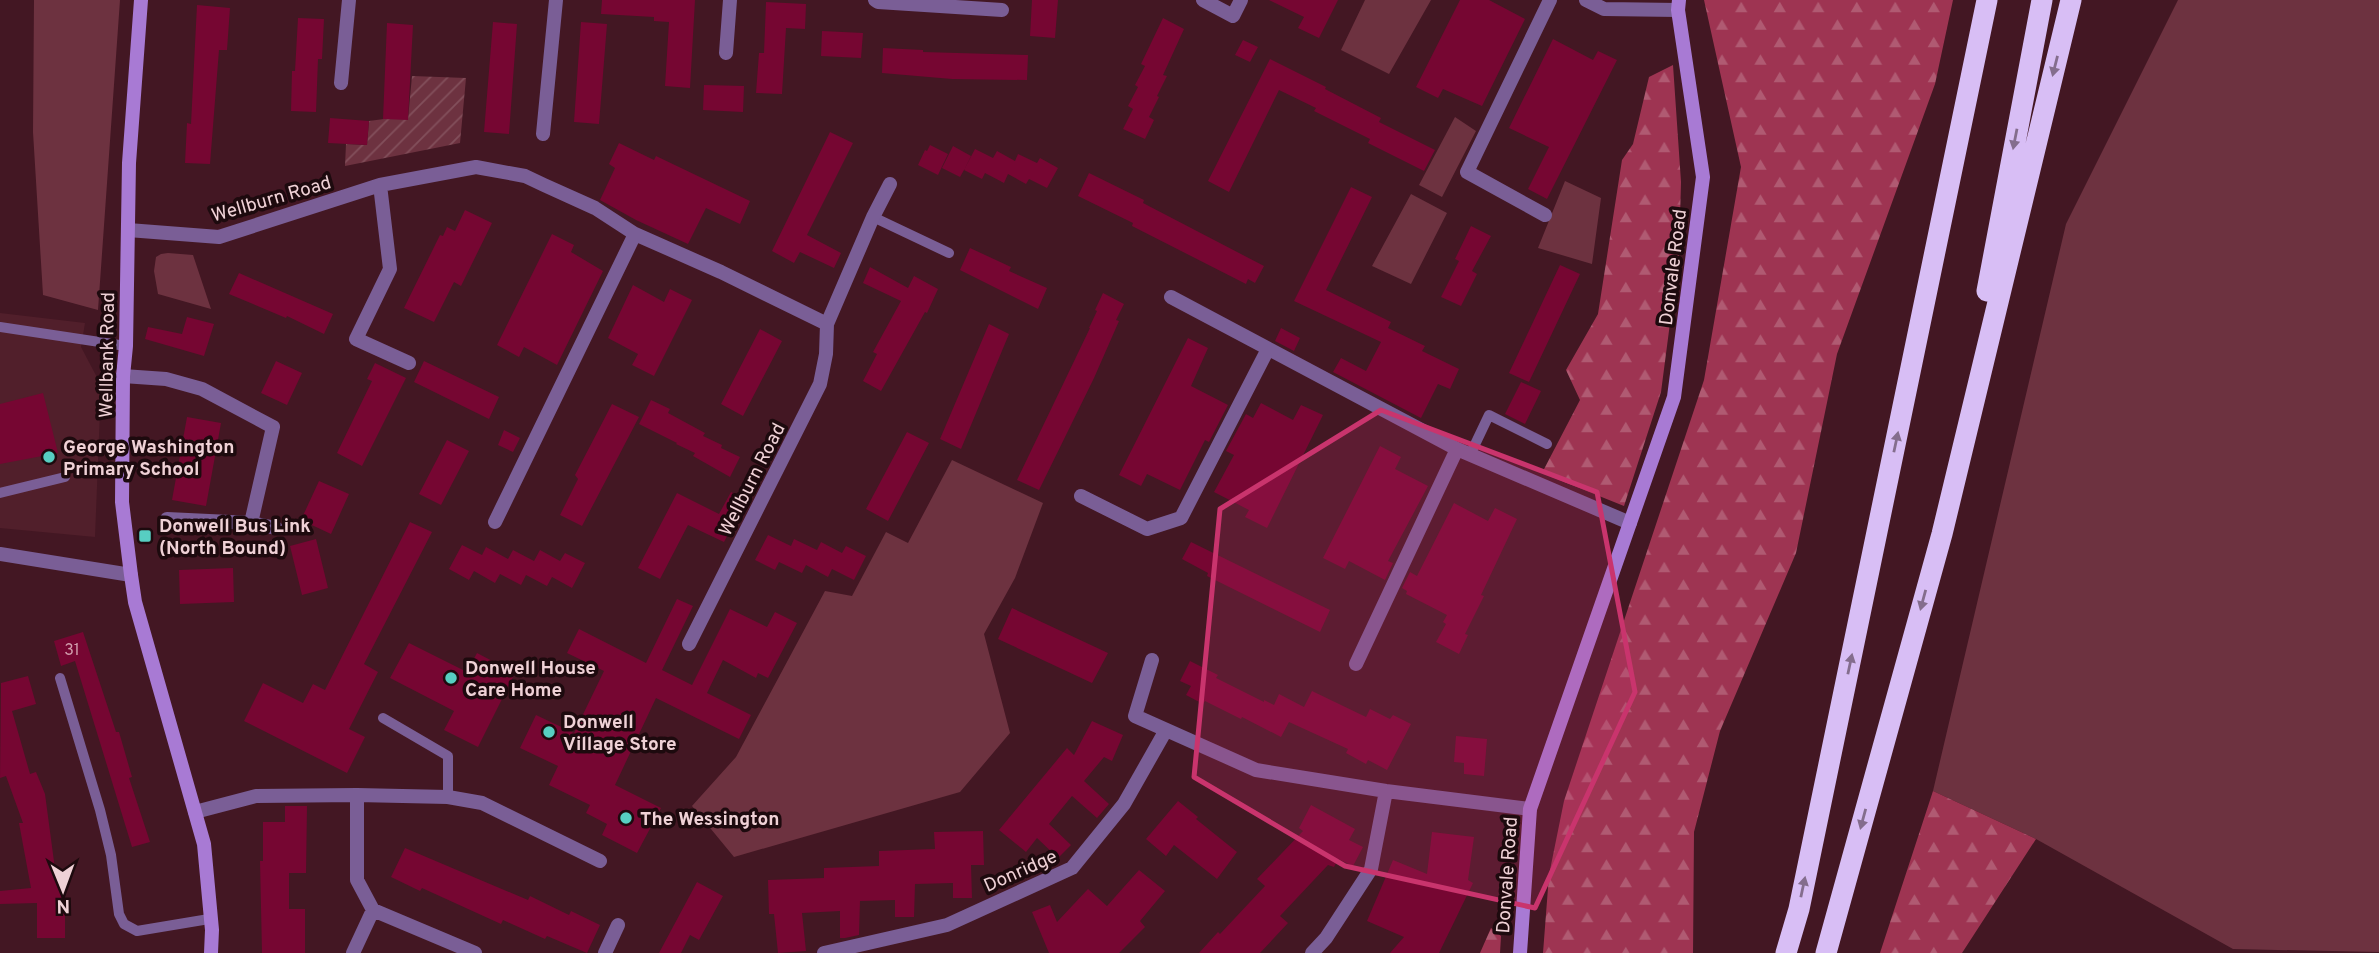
<svg xmlns="http://www.w3.org/2000/svg" width="2379" height="953" font-family="Overpass,sans-serif">
<style>
.built{fill:#511f2b}
.grass{fill:#6d3240}
.forest{fill:url(#forest-firs)}
.garden{fill:url(#garden-furrows)}
.building{fill:#760632}
.lines{fill:none;stroke-linecap:round;stroke-linejoin:round}
.lane{stroke:#7a5e96;stroke-width:10}
.street{stroke:#7a5e96;stroke-width:14}
.secondary{stroke:#a87ad4;stroke-width:14}
.highway{stroke:#d8bef5;stroke-width:21}
.oneway{fill:#846d8d}
.marked{fill:#c9346d;fill-opacity:0.2;stroke:#c9346d;stroke-width:5;stroke-linejoin:round}
.poi-dot{fill:#57cec2;stroke:#1d0a0e;stroke-width:2.5}
.labels{text-anchor:middle;stroke-width:7;stroke-linejoin:round;paint-order:stroke}
.number-label{font-size:16px;fill:#d19ead}
.street-label{font-size:19px;fill:#efd1d6;stroke:#1d0a0e}
.poi-label{font-size:19px;font-weight:bold;fill:#efd1d6;stroke:#1d0a0e;text-anchor:start}
</style>
<defs>
<pattern id="forest-firs" width="22" height="20" patternUnits="userSpaceOnUse" patternTransform="scale(1.75)"><rect width="22" height="20" fill="#9e3452"/><path d="M5 1l3.5 6h-7zM16 11l3.5 6h-7z" fill="#b05a72"/></pattern>
<pattern id="garden-furrows" width="10" height="10" patternUnits="userSpaceOnUse" patternTransform="scale(1.75)"><rect width="10" height="10" fill="#6d3240"/><path d="M-1 1l2-2M0 10L10 0M9 11l2-2" fill="none" stroke="#824f5b"/></pattern>
</defs>
<rect width="100%" height="100%" fill="#431723"/>
<!-- built -->
<path class="built" d="M0 313 85 323 81 347 101 385 95 537 0 528Z"/>
<!-- grass -->
<path class="grass" d="M34 0H120L98 310 43 295 33 132Z
M1365 0H1431L1389 74 1341 50Z
M2178 0H2379V952L2233 949 2036 839 1933 791 2066 224Z
M1455 117 1476 131 1442 197 1419 185Z
M1565 181 1601 198 1592 264 1538 248Z
M1411 194 1447 213 1411 284 1372 266Z
M168 253 193 255 211 309 158 294 154 271 156 257 161 254Z
M952 460 1043 503 1015 578 984 634 1010 733 960 792 734 857 692 806 736 757 825 591 852 596 886 532 908 543Z"/>
<!-- forest -->
<path class="forest" d="M1704 0H1953L1935 84 1837 354 1796 553 1720 731 1694 832 1693 953H1543L1549 875 1564 801 1704 380 1741 167Z
M1673 65 1681 182 1679 254 1661 392 1624 506 1542 473 1580 400 1566 370 1598 314 1622 160 1633 144 1649 77Z
M1933 791 2036 839 1962 953H1880Z
M1491 928 1501 936 1500 953H1480Z"/>
<!-- garden -->
<path class="garden" d="M412 76 466 78 460 143 345 166 346 144 367 145 369 121 384 119H408Z"/>
<!-- building -->
<path class="building" d="M602 0H695L690 88 665 86 669 22 654 21V17L601 14Z
M1032 0H1058L1055 38 1030 36Z
M1269 0H1338L1319 38 1298 28 1304 17Z
M1460 0H1489L1525 19 1482 106 1443 89 1438 98 1416 87Z
M766 2 806 4 805 29 786 28 782 94 756 93 759 53H764Z
M197 5 230 8 227 50H219L210 164 185 163 187 123 191 124Z
M298 18 324 19 322 59H318L316 112 291 111 292 71H295Z
M1163 18 1184 29 1163 75 1167 76 1157 96 1159 97 1149 117 1154 120 1145 139 1123 129 1133 109 1128 106 1138 87 1135 85 1145 66 1141 64Z
M493 22 517 24 509 134 484 132Z
M581 22 607 24 599 124 574 122Z
M387 23 413 25 408 120 383 119Z
M822 31 863 33 861 58 821 56Z
M1553 39 1593 60 1598 51 1617 60 1547 199 1528 189 1549 147 1509 128Z
M1243 40 1258 47 1250 62 1235 55Z
M883 48 923 50V52L1028 55 1027 80 952 79 882 73Z
M1270 59 1326 87 1325 89 1381 118 1379 122 1435 150 1424 171 1368 143 1370 139 1314 111 1316 108 1279 90 1229 192 1208 181Z
M704 85 744 86 743 112 703 110Z
M330 118 369 121 367 145 328 143Z
M830 132 853 143 807 235 841 253 834 268 800 252 794 263 772 251Z
M619 143 654 160 656 156 750 201 740 224 706 208 688 244 636 220 600 200 615 168 609 164Z
M930 145 948 154 938 175 918 165 925 150 927 151Z
M953 146 971 156 964 170 975 149 993 158 997 151 1015 161 1018 154 1037 163 1040 158 1058 168 1047 188 1029 179 1026 184 1008 174 1004 183 985 173 982 179 964 170 960 177 942 168Z
M1089 173 1144 200 1143 203 1264 266 1255 283 1248 279 1246 284 1132 226 1133 223 1078 196Z
M1351 187 1372 197 1326 290 1391 322 1388 328 1425 346 1422 351 1459 369 1450 389 1438 384 1421 418 1333 372 1341 358 1366 371 1381 342 1294 301Z
M465 210 492 223 461 286 454 282 434 322 404 308 440 235 443 236 447 227 455 231Z
M1471 226 1491 236 1472 271 1477 274 1461 306 1441 297 1459 261 1455 259Z
M552 234 574 245 571 252 603 271 557 365 524 347 519 357 497 345Z
M970 248 1011 267 1009 271 1047 288 1038 309 960 270Z
M1560 265 1580 274 1529 382 1509 373Z
M870 267 908 288 914 276 938 289 927 313 925 312 881 391 863 381 877 354 873 352 901 301 863 283Z
M239 273 333 314 324 334 287 316 286 318 229 294Z
M633 285 664 302 670 289 692 300 654 376 632 365 638 354 608 338Z
M1103 293 1124 304 1116 320 1119 321 1094 378 1039 490 1017 480 1090 328H1089L1097 311 1095 310Z
M187 317 214 324 204 356 145 339 148 327 182 334Z
M989 324 1009 334 961 449 940 439Z
M1281 328 1300 338 1294 351 1275 341Z
M760 329 782 341 743 416 721 404Z
M1188 338 1208 348 1191 386 1228 405 1209 442 1205 440 1180 490 1147 474 1141 486 1119 475Z
M276 361 302 373 287 405 261 393Z
M424 361 499 397 489 419 414 382Z
M375 363 406 378 362 466 337 453 372 381 367 379Z
M1521 382 1541 391 1525 424 1505 414Z
M43 393 58 453 0 464V404Z
M651 400 670 409 668 413 705 433 703 436 722 445 721 448 740 457 730 477 693 456 695 453 676 444 677 443 639 424Z
M1261 403 1293 420 1301 405 1323 415 1267 528 1245 517 1249 510 1214 492 1234 455 1226 451 1246 414 1253 418Z
M612 404 639 417 582 526 560 515 578 479 575 475Z
M187 417 221 423 206 506 172 500Z
M504 430 520 438 513 452 498 445Z
M907 432 929 443 888 521 866 509Z
M447 440 469 451 441 505 419 494Z
M1380 446 1401 457 1395 469 1428 486 1388 561 1393 563 1385 580 1349 561 1345 569 1323 558Z
M319 481 349 494 331 534 301 520Z
M731 492 746 500 724 542 688 525 660 579 638 568 677 493 719 514Z
M1454 503 1488 521 1495 508 1517 519 1481 595 1484 596 1465 634 1468 635 1459 654 1436 642 1446 624 1443 622 1447 615 1406 594 1407 591 1402 588 1410 572 1417 576Z
M410 522 432 532 364 664 378 672 349 729 365 737 347 773 244 721 263 683 303 703 313 684 325 690Z
M768 535 791 546 794 539 817 550 821 542 842 553 846 546 866 556 854 580 832 569 828 577 806 565 802 573 779 562 775 570 755 560Z
M316 539 328 588 302 595 290 546Z
M1191 542 1330 610 1320 632 1207 576 1208 573 1182 559Z
M462 545 482 555 486 547 508 559 513 550 534 561 540 550 560 561 565 553 585 563 572 588 552 577 547 586 526 575 521 585 500 574 495 583 474 571 469 580 449 569Z
M233 568 234 602 180 604 179 570Z
M677 599 693 606 662 670 692 685 730 609 767 627 775 612 797 623 768 678 758 673 756 678 723 660 707 693 751 715 739 739 656 698 615 785 661 808 637 853 602 835 607 824 586 813 590 805 549 785 558 766 520 748 536 715 574 733 604 671 567 653 579 629 646 663Z
M1012 608 1108 653 1092 683 998 639Z
M83 632 116 732H119L132 777 129 778 150 842 132 847 75 661 61 666 54 641Z
M409 643 467 672 477 653 515 673 478 747 444 730 454 711 390 678Z
M1190 661 1218 675 1216 678 1264 702V700L1274 705 1279 694 1304 707 1312 691 1366 717 1370 709 1390 719 1393 715 1411 724 1387 770 1368 760 1366 764 1346 753 1348 749 1289 722 1281 737 1242 717 1241 719 1205 701 1203 704 1186 695 1191 686 1180 681Z
M28 676 36 704 12 711 30 774 36 772 45 794 55 869H63L61 907H65V938H37V903L0 904V891L31 888 19 823H23L6 776 0 778 1 683Z
M1092 721 1123 735 1112 761 1104 757 1084 781 1109 804 1097 818 1072 796 1049 824 1071 845 1058 858 1037 838 1026 852 999 830 1067 748 1074 755Z
M1456 736 1487 739 1484 776 1464 774V763L1454 762Z
M1178 801 1198 817 1196 819 1237 852 1217 879 1174 845 1166 856 1146 839Z
M1311 805 1355 829 1349 840 1363 847 1353 866 1338 859 1334 867 1328 865 1280 916 1288 923 1260 953H1199L1218 932 1220 934 1265 886 1257 879 1303 831 1299 828Z
M285 806H307L306 873H289V909H305V953H262L260 861H263V822H285Z
M983 831 984 865H971L972 898H953V883L915 884 914 917H895V900L860 901 859 935 845 938H840V911L802 913 806 951 778 953 774 914H769L768 880 824 878V868L879 866V851L935 849 934 832Z
M1432 832 1474 837 1468 880 1473 883 1439 953H1390L1404 937 1367 921 1393 860 1427 874Z
M405 848 528 900 530 896 569 915 571 911 600 925 587 953 547 936 545 939 503 920 501 924 422 888 420 891 391 877Z
M1139 870 1165 891 1140 921 1145 927 1119 953H1049L1032 912 1050 905 1057 922 1088 889 1107 906Z
M697 882 723 896 699 940 690 935 681 953H659Z"/>
<g class="lines">
<!-- lane -->
<path class="lane" d="M873 217 949 253
M0 327 126 346
M1470 455 1489 415 1547 444
M0 493 65 477
M60 678 100 810 111 855 119 914 124 924 137 931 209 919
M383 718 448 756V797"/>
<!-- street -->
<path class="street" d="M875 0 878 2 1002 10
M1203 0 1233 16 1241 0
M1586 0 1604 9 1678 10
M726 53 730 0
M341 83 349 0
M543 134 556 0
M380 185 390 269 356 339 409 363
M1545 215 1467 172 1550 0
M128 230 219 237 380 185 476 167 525 176 544 185 595 208 635 234 721 272 827 324 826 354 820 384 689 644
M1171 297 1457 449 1630 523
M827 324 873 217 890 184
M123 376 166 379 202 389 273 427 251 523 167 519
M1081 496 1147 529 1181 518 1268 349
M495 522 635 234
M251 523 276 528
M0 554 131 575
M1152 660 1135 716 1256 770 1386 791 1530 809
M1356 664 1457 449
M357 795 448 797 482 803 600 861
M195 812 256 796 357 795V880L373 910 475 953
M353 953 373 910
M605 953 618 925
M824 953 947 925 1072 868 1124 804 1166 730
M1312 953 1326 938 1371 869 1386 791"/>
<!-- secondary -->
<path class="secondary" d="M141 0 129 163 126 346 123 376 122 502 131 575 135 602 204 844 212 930 211 953
M1520 953 1530 809 1674 397 1703 177 1678 10 1679 0"/>
<!-- highway -->
<path class="highway" d="M1987 291 2042 0
M1786 953 1799 909 1987 0
M1826 953 1942 534 2071 0"/>
</g>
<!-- one-way arrows -->
<defs><path id="oneway-solid" d="M-6-.8H1V-3.2L6.5 0L1 3.2V.8H-6Z" transform="scale(1.75)"/></defs>
<g class="oneway">
<use href="#oneway-solid" transform="translate(2055 66) rotate(104)"/>
<use href="#oneway-solid" transform="translate(2015 139) rotate(101)"/>
<use href="#oneway-solid" transform="translate(1896 442) rotate(-78)"/>
<use href="#oneway-solid" transform="translate(1923 600) rotate(105)"/>
<use href="#oneway-solid" transform="translate(1850 664) rotate(-78)"/>
<use href="#oneway-solid" transform="translate(1863 819) rotate(105)"/>
<use href="#oneway-solid" transform="translate(1803 887) rotate(-78)"/>
</g>
<!-- marked area -->
<path class="marked" d="M1381 410 1597 492 1635 692 1535 908 1345 866 1194 777 1220 509Z"/>
<!-- markers -->
<g class="poi-dot">
<circle cx="49" cy="457" r="7"/>
<rect x="138" y="529" width="14" height="14" rx="3.5"/>
<circle cx="451" cy="678" r="7"/>
<circle cx="549" cy="732" r="7"/>
<circle cx="626" cy="818" r="7"/>
</g>
<g class="labels">
<!-- number labels -->
<g class="number-label">
<text x="72" y="655">31</text>
</g>
<!-- street labels -->
<g class="street-label">
<text transform="translate(271 198) rotate(-16)" y="7">Wellburn Road</text>
<text transform="translate(1672 267) rotate(-83)" y="7">Donvale Road</text>
<text transform="translate(106 355) rotate(-89)" y="7">Wellbank Road</text>
<text transform="translate(751 479) rotate(-63)" y="7">Wellburn Road</text>
<text transform="translate(1020 870) rotate(-24)" y="7">Donridge</text>
<text transform="translate(1506 875) rotate(-86)" y="7">Donvale Road</text>
</g>
<!-- poi labels -->
<g class="poi-label">
<text x="63" y="453">George Washington<tspan x="63" dy="22">Primary School</tspan></text>
<text x="159" y="532">Donwell Bus Link<tspan x="159" dy="22">(North Bound)</tspan></text>
<text x="465" y="674">Donwell House<tspan x="465" dy="22">Care Home</tspan></text>
<text x="563" y="728">Donwell<tspan x="563" dy="22">Village Store</tspan></text>
<text x="640" y="825">The Wessington</text>
</g>
</g>
<!-- north arrow -->
<g transform="translate(63 890) rotate(179)" stroke="#1d0a0e" stroke-width="5" paint-order="stroke">
<path d="M0-5L12 26L0 18L-12 26Z" fill="#efd1d6"/>
<text y="-10" font-size="19" font-weight="bold" text-anchor="middle" fill="#efd1d6">N</text>
</g>
</svg>
